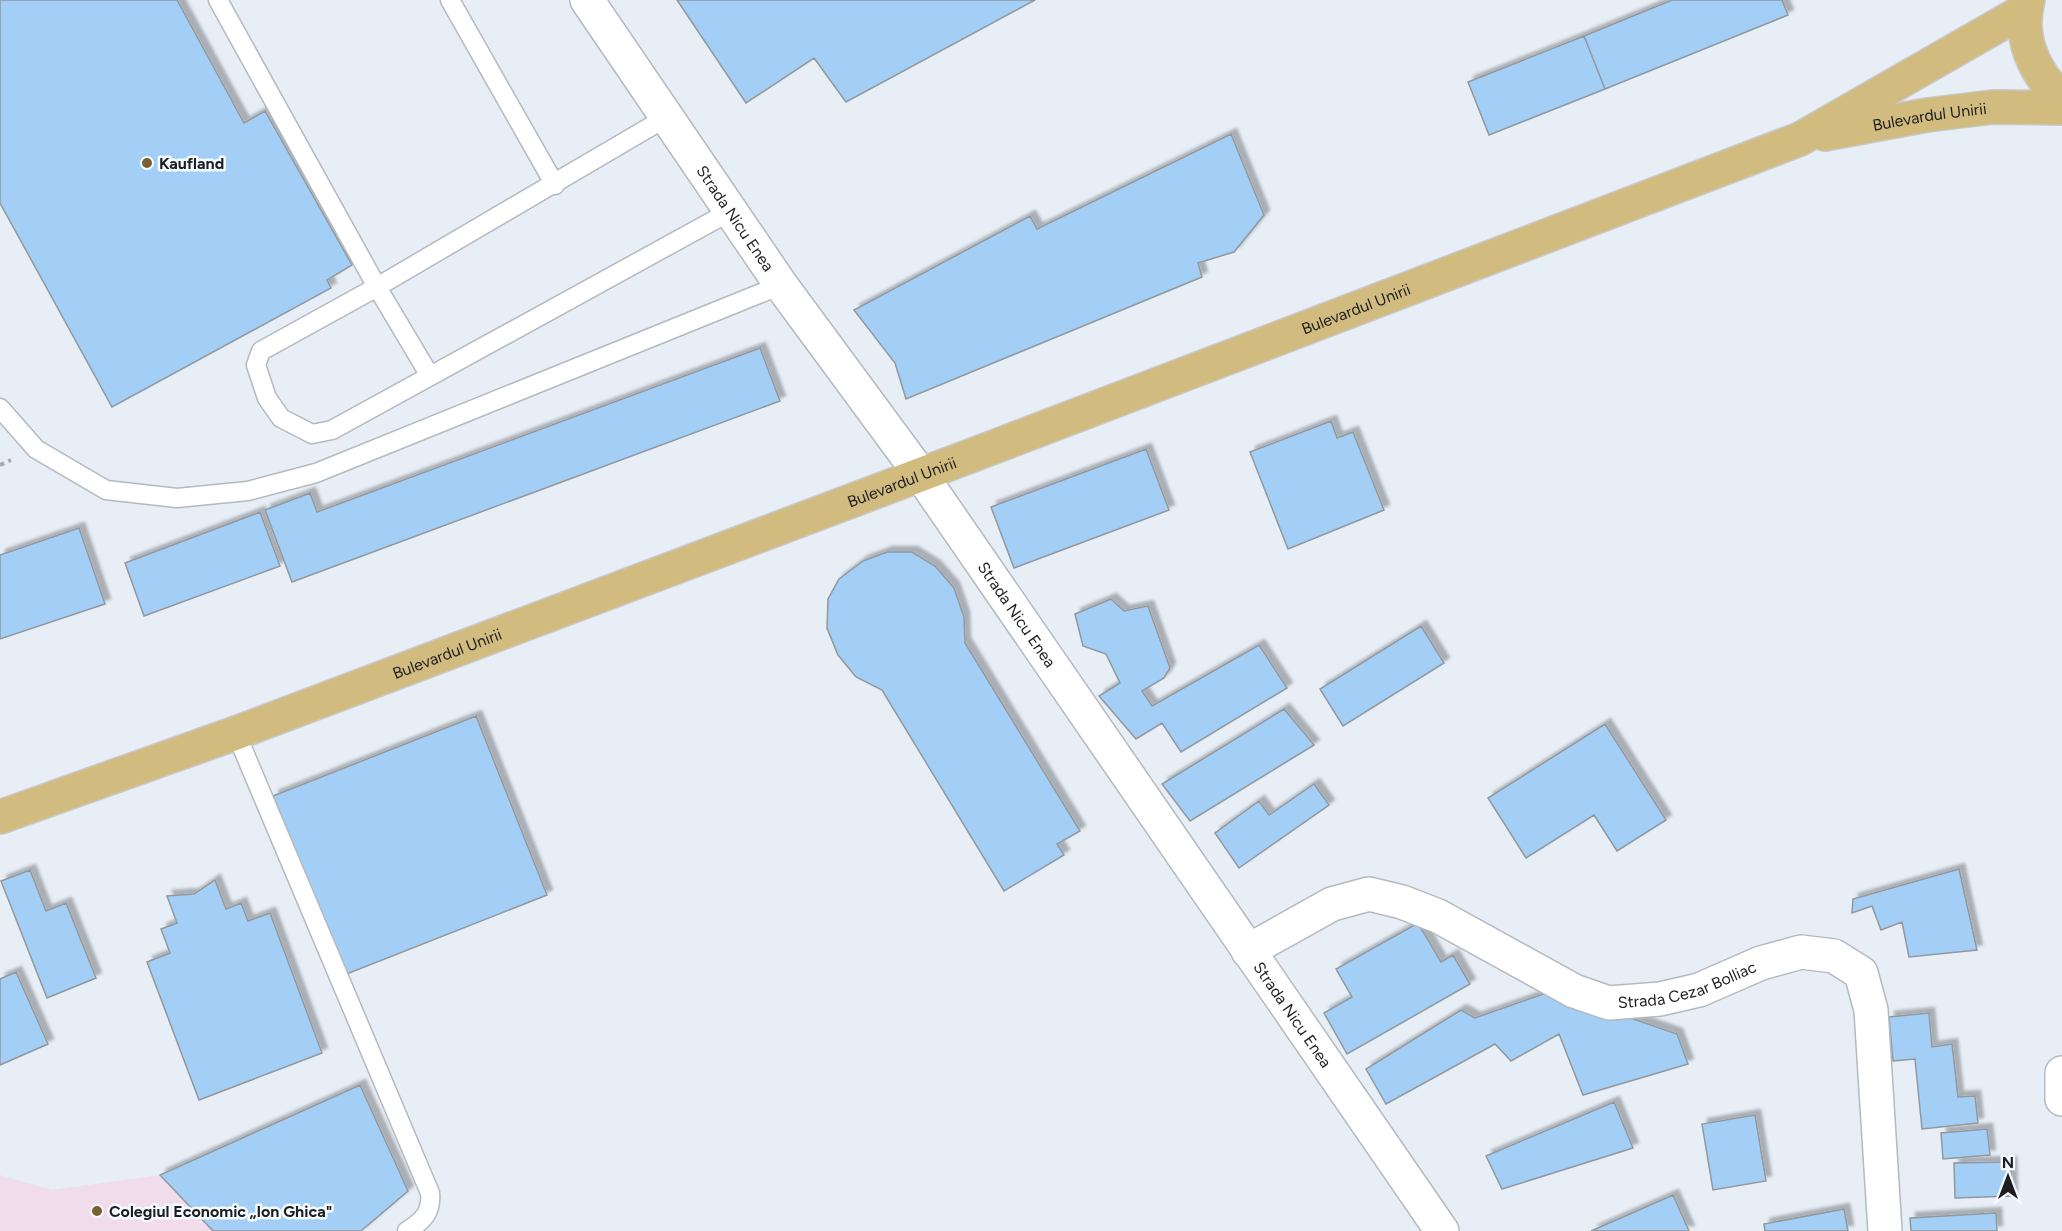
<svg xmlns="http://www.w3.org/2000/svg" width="2062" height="1231" font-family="Figtree,sans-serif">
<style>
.education{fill:#f0dceb}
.building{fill:#a3cef5;stroke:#92989e;stroke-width:1.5;filter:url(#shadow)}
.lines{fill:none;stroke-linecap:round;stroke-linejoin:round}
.service-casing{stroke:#b3bac0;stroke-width:21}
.minor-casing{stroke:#b3bac0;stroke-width:36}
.secondary-casing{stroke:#b3bac0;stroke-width:36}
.primary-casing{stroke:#c9c9ca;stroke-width:36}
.path{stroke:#a5aab0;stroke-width:4;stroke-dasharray:4.5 4.5;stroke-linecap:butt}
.service{stroke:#fff;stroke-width:18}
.minor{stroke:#fff;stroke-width:33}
.secondary{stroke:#fff;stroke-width:33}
.primary{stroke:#d1bb7f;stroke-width:33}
.poi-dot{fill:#7a5f31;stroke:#f6fbff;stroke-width:2}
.labels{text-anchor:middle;stroke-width:5;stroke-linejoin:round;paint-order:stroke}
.street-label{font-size:16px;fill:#1c1e21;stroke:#f6fbff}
.poi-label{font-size:16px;font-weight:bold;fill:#1c1e21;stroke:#f6fbff;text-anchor:start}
</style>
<defs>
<filter id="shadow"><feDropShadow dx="5.5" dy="-5.5" stdDeviation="1.5" flood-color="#0004"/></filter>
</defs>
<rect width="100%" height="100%" fill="#e7eef5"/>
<!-- education -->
<path class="education" d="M0 1175 52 1190 160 1175 213 1231H0Z"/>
<!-- building -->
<path class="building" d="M0 0H177L244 123 265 111 352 265 327 280 331 288 112 407 0 203Z
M677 0H1035L846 102 814 58 746 103Z
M1672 0H1782L1788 15 1605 89 1584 36Z
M1584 36 1605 89 1489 135 1468 82Z
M1231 134 1264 215 1234 252 1198 263 1202 277 906 399 895 363 854 310 1030 216 1037 229Z
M760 348 780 401 292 582 265 510 310 493 317 512Z
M1331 421 1337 438 1353 432 1384 510 1288 549 1250 452Z
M1146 449 1169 510 1014 568 991 507Z
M260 512 280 566 144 616 125 563Z
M79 528 105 604 0 639V555Z
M887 552H912L935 566 954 588 964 617 965 643 1080 831 1057 844 1064 855 1004 891 882 690 856 677 838 655 827 628 828 599 839 579 863 561Z
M1111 599 1124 611 1148 606 1170 668 1164 678 1142 691 1152 706 1259 645 1287 688 1181 752 1162 723 1136 739 1099 696 1120 683 1106 654 1083 646 1075 614Z
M1421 626 1444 663 1343 726 1320 689Z
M1284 709 1314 745 1190 821 1162 784Z
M476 716 547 895 344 975 273 796Z
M1605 724 1666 820 1617 851 1594 815 1526 858 1488 798Z
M1314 784 1329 805 1239 868 1215 833 1259 801 1269 815Z
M1959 869 1977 950 1909 957 1902 922 1881 930 1872 906 1852 913 1853 899Z
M30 870 46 911 66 903 96 978 47 998 1 881Z
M215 880 226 909 241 903 248 921 270 913 322 1053 199 1100 147 962 170 953 161 929 177 923 167 896 194 894Z
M1418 923 1441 962 1453 955 1470 984 1347 1054 1324 1013 1352 997 1336 969Z
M16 972 48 1044 0 1065V979Z
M1552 991 1677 1034 1688 1064 1583 1095 1559 1034 1511 1061 1495 1044 1386 1104 1366 1069 1461 1010 1475 1018Z
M1929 1013 1932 1047 1952 1044 1958 1097 1975 1096 1978 1123 1922 1129 1915 1059 1893 1061 1889 1017Z
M360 1085 408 1191 361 1231H213L160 1175Z
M1614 1102 1633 1148 1502 1189 1486 1156Z
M1755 1115 1766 1181 1713 1190 1702 1124Z
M1987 1129 1990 1155 1943 1159 1941 1133Z
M2011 1162 2012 1196 1955 1198 1954 1163Z
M1673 1195 1689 1231H1591Z
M1844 1209 1848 1231H1765L1764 1224Z
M1996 1213 1997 1231H1911L1910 1218Z"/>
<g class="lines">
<defs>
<path id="service" d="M218 0 377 287 430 376
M450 0 555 185
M667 117 377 287 261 351 256 365 267 398 281 418 312 434 332 430 731 211
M0 408 36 449 106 490 177 498 248 491 316 473 781 285
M236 733 430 1193C432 1212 423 1221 407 1231"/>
<g id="minor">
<path id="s1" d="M587 0 781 285 921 475 1442 1231"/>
<path id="s2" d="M1248 951 1332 904 1369 894 1402 902 1438 916 1574 991 1609 1003 1660 999 1699 990 1761 963 1801 952 1834 956 1861 973 1871 1010 1885 1231"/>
</g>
<path id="secondary" d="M2062 1073V1099"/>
<g id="primary">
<path d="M2028 0C2018 37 2034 74 2062 98"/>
<path id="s3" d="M1825 134 1927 115 1993 107 2062 108"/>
<path id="s4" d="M0 817 236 733 986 450 1800 139 2025 10"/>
</g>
</defs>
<!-- service casing -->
<use href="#service" class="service-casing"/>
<!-- minor casing -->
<use href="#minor" class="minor-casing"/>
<!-- secondary casing -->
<use href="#secondary" class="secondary-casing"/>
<!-- primary casing -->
<use href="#primary" class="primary-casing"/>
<!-- path -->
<path class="path" d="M0 465 11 460"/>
<!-- service -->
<use href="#service" class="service"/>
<!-- minor -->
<use href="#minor" class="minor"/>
<!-- secondary -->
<use href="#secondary" class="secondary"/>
<!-- primary -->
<use href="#primary" class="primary"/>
</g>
<!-- markers -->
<g class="poi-dot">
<circle cx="147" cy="163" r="6"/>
<circle cx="97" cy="1211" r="6"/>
</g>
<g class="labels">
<!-- street labels -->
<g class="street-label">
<text dy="6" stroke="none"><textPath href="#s3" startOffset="106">Bulevardul Unirii</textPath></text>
<text dy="6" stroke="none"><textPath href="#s1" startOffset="264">Strada Nicu Enea</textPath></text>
<text dy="6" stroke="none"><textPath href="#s4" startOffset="1448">Bulevardul Unirii</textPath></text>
<text dy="6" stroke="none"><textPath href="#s4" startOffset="962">Bulevardul Unirii</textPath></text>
<text dy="6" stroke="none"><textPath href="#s1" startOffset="750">Strada Nicu Enea</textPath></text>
<text dy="6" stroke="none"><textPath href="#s4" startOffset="476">Bulevardul Unirii</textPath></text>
<text dy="6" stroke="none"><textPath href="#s2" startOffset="480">Strada Cezar Bolliac</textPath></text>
<text dy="6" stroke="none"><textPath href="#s1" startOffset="1236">Strada Nicu Enea</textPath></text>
</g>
<!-- poi labels -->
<g class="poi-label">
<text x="159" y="169">Kaufland</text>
<text x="109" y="1217">Colegiul Economic „Ion Ghica"</text>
</g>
</g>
<!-- north arrow -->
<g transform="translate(2008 1177)" stroke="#f6fbff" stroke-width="4.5" paint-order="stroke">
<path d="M0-4.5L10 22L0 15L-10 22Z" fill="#1c1e21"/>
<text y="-9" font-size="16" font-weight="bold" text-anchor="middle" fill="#1c1e21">N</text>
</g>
</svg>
